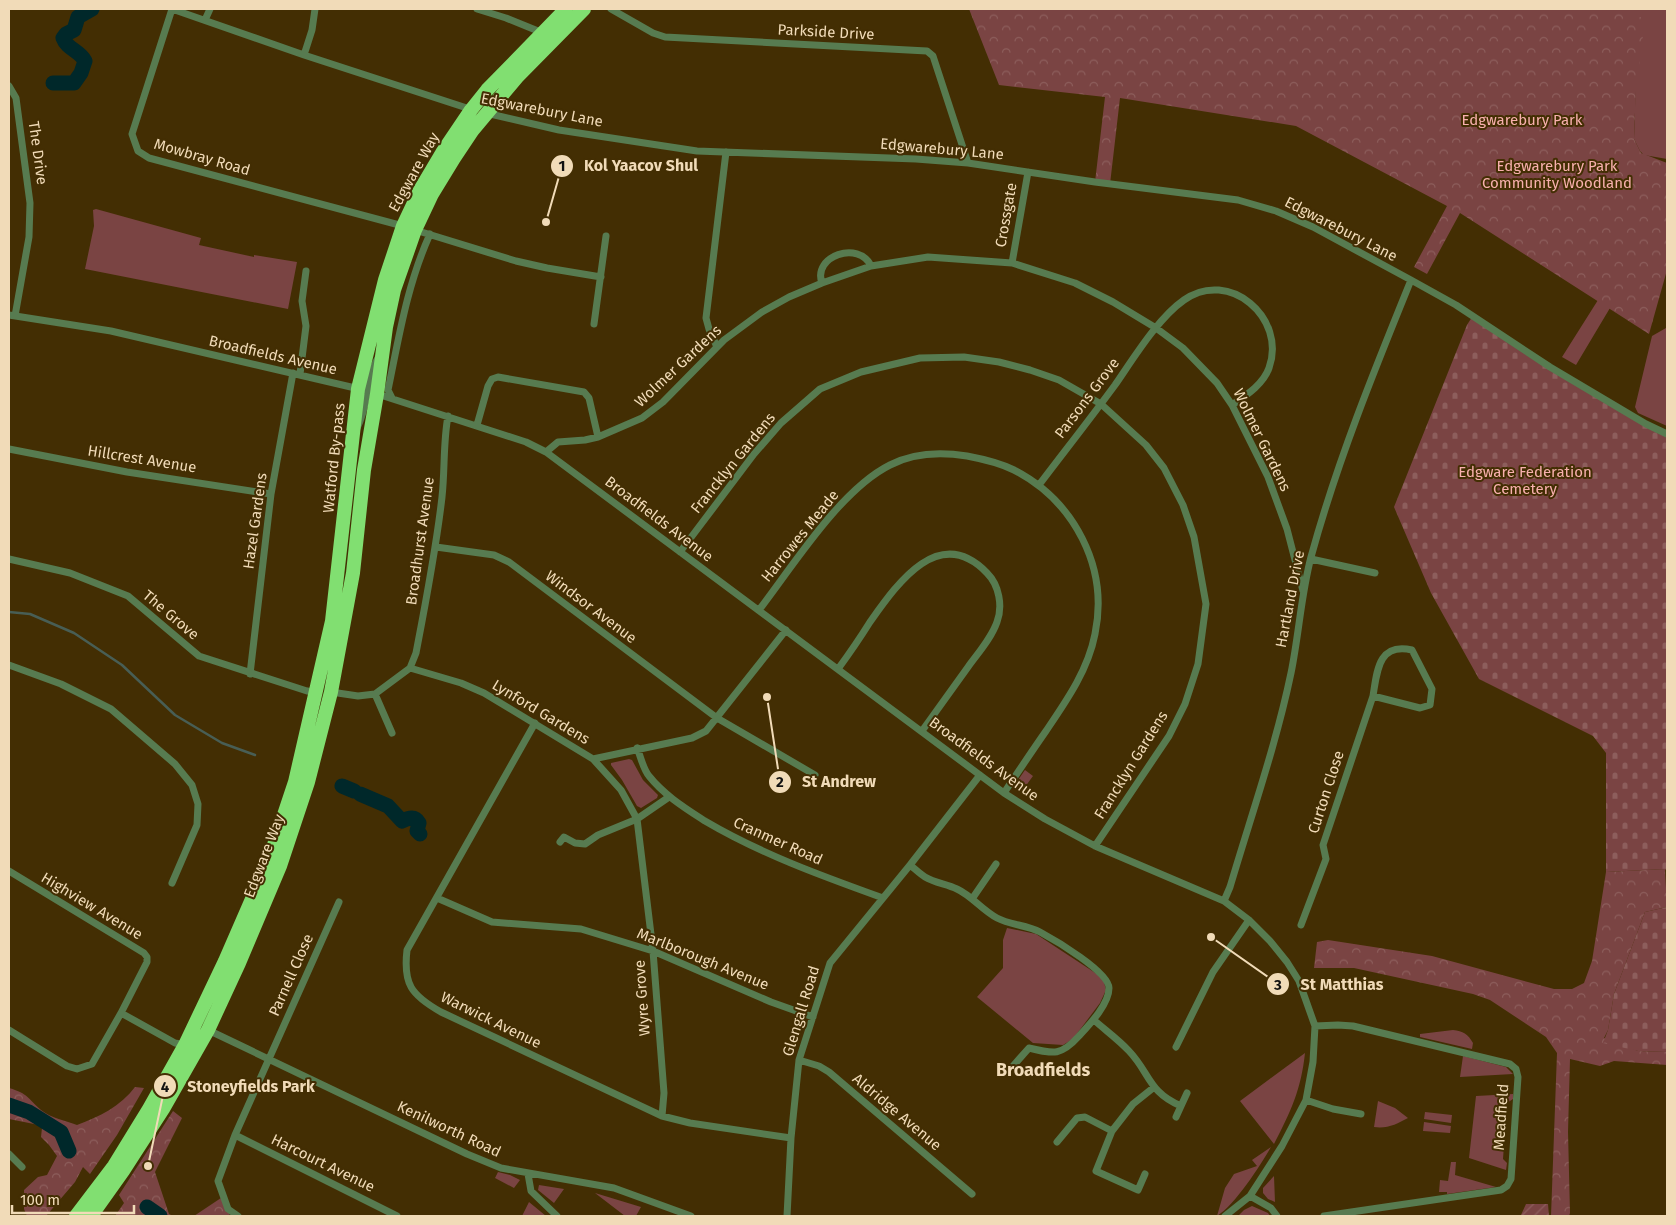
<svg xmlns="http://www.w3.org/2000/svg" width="1676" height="1225" font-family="'Fira Sans',sans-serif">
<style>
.grass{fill:#7a4443}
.forest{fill:url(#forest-crowns)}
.cemetery{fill:url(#cemetery-stones)}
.garden{fill:url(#garden-furrows)}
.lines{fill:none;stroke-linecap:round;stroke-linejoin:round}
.stream{stroke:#485e55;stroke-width:2.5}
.river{stroke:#00282a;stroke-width:15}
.street{stroke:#577b50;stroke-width:7}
.highway{stroke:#81df71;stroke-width:14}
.labels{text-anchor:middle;stroke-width:4;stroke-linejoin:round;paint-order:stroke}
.street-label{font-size:15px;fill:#f1dbb8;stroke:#432e03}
.park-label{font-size:15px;fill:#f8b0ae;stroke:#432e03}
.quarter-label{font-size:18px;font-weight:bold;fill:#f1dbb8;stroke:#432e03}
.leader{fill:none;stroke:#f1dbb8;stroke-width:2}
.callout-dot{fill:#f1dbb8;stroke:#432e03;stroke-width:2}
.mark-label{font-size:15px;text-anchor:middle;font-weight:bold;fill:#111}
.callout-label{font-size:16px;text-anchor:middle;font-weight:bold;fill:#f1dbb8;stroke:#432e03;stroke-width:4;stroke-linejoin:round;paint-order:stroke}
</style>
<defs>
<pattern id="forest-crowns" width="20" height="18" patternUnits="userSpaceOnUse" patternTransform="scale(1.25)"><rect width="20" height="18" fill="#7a4443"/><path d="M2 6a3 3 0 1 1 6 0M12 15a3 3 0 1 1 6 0" fill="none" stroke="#8d5e5c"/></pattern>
<pattern id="cemetery-stones" width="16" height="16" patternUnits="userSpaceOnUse" patternTransform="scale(1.25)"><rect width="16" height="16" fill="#7a4443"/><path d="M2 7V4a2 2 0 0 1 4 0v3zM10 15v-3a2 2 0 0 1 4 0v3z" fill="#8d5e5c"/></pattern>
<pattern id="garden-furrows" width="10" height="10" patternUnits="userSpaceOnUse" patternTransform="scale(1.25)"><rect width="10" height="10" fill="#7a4443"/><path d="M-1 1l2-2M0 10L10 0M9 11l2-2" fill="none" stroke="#8d5e5c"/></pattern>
</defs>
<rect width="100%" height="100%" fill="#432e03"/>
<!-- grass -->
<path class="grass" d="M1620 9H1667V159L1644 155 1640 151 1634 139 1636 75 1640 52Z
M96 209 201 238 199 245 254 257V255L297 262 288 309 85 269 94 226 93 210Z
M1598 300 1610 308 1576 365 1562 357Z
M1667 323V426L1638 413 1635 407 1652 336 1666 328Z
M629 759 632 760 643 780 658 795 657 798 641 808 637 806 622 780 611 765V763Z
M1025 770 1033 776 1022 791 1014 786Z
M1007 928 1036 934 1103 978 1106 990 1100 1003 1073 1039 1063 1045 1033 1043 977 997 1003 968V940Z
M1453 1030C1463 1031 1468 1034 1473 1043L1472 1049 1420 1037V1034Z
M1305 1053C1301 1090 1291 1111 1274 1144L1240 1101Z
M1463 1056 1506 1067 1513 1074 1460 1077Z
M1513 1094V1099L1507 1103 1503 1159 1507 1163 1506 1170 1469 1158 1476 1096Z
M1378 1101 1395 1108 1408 1118C1397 1124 1387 1129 1374 1127Z
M1425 1112 1452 1115 1451 1123 1424 1119Z
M1424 1122 1451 1126 1450 1133 1423 1131Z
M1271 1147C1260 1166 1235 1205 1217 1216L1225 1188 1234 1174 1257 1166 1252 1160Z
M1451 1162H1456L1455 1175 1496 1187 1447 1194V1192H1439L1440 1180 1448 1181Z
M498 1172 510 1175 520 1180 514 1188 495 1178Z
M1274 1176 1275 1202 1268 1199 1263 1193V1188Z
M539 1185 564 1189 554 1203 538 1190Z
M595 1193 641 1207 636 1216H625Z
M529 1202 546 1216H522Z
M1252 1206 1268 1213 1270 1216H1238L1244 1210Z"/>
<!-- forest -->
<path class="forest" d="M969 9H1620L1645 19 1636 91 1634 133V139L1641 153 1667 163V270L1649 334 1460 213 1427 274 1414 267 1447 206 1296 126 1120 98 1110 184 1095 182 1105 97 999 85Z
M1665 869 1667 907 1645 912 1614 994 1608 1030 1604 1038 1638 1051 1667 1052V1065L1614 1061 1600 1066 1570 1059 1568 1132 1570 1213 1569 1216H1551L1557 1053 1546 1037 1490 1000 1473 994 1354 968H1314L1317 942 1328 940 1432 956 1554 989H1572L1584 983 1592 961 1606 872Z
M135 1087 144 1088 117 1135 90 1174 83 1167 75 1182 46 1216H27L24 1209V1190L38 1177 47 1175 57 1156 49 1145 41 1137 42 1128 39 1125 9 1119V1088C29 1094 27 1098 41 1110 51 1118 66 1121 77 1125 99 1117 121 1106 135 1087Z
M173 1111 182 1118 155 1172 169 1214 173 1216H115L124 1203 119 1195Z
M224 1196 232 1212 228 1216H194Z"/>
<!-- cemetery -->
<path class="cemetery" d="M1472 317 1667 435V872L1665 869 1606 872V753L1593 736 1479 679 1431 593 1394 507 1467 325Z
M1667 907V1052L1638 1051 1603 1043 1608 1030 1614 994 1645 912Z"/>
<!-- garden -->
<path class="garden" d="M1526 1204H1548L1549 1216H1516L1521 1215Z"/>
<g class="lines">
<!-- stream -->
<path class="stream" d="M9 612 30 614 74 633 122 665 175 715 222 743 255 755"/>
<!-- river -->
<path class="river" d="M53 83H74L81 73 85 61C80 51 67 49 63 38L66 34 74 30 78 17 92 9
M342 786 354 791
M360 794 388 806 402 821C408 818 415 816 419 823L417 831 420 834
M9 1105 29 1112 61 1132 69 1151
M147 1207 160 1216"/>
<!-- street -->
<path class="street" d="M172 9 304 55 473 110
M172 9 132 134 138 151 149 158 403 226
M477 9 506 18 543 33
M611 9 653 33 665 37 927 51 933 56 968 163
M205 20 210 9
M304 55 312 30 315 9
M9 86 16 98 30 203 29 237 15 316
M486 113 559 130 697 151 916 159 968 163 1095 182 1238 200 1276 211 1313 227 1411 280 1456 305 1550 367 1646 424 1667 434
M415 230 516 261 547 268 601 277
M1012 263 1028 172
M822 283C812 256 859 240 871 266
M9 315 111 331 368 391 526 442 546 452 1004 793 1045 819 1095 846 1224 901 1249 920 1270 941 1287 962 1299 981 1315 1026 1313 1062 1306 1100 1282 1146 1250 1196 1225 1216
M594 324 606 236
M717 347 709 329 706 318 726 152
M300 374 306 326 302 301 306 271
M392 398 388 390C399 337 407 285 430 234
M477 425 488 386 492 379 498 377 584 392 589 398 598 437
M357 428C369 406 365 379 378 358
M9 449 127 472 271 494
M546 452 558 442 585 440 598 437 642 418 663 402 724 340 762 312 789 297 822 283 871 266 928 257 1012 263 1075 283 1113 302 1156 328 1183 348 1217 383 1232 405 1268 477 1287 529 1303 591
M1039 485C1064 452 1090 419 1115 385 1133 359 1158 318 1184 300 1229 268 1287 318 1269 368 1263 385 1245 396 1232 405
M436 547 494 555 509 562 717 718 815 775
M680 552 754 454 781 423 820 389 861 372 920 358 964 357 999 362 1030 370 1059 380 1101 404 1146 445 1164 468 1183 505 1194 537 1206 604 1198 664 1185 704 1169 736 1095 846
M9 559 70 573 128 596 199 656 307 691 316 692
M1311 559 1375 573
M759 610C793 566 840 490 890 465 913 453 942 452 967 456 983 459 1000 463 1014 470 1074 501 1109 567 1095 634 1088 670 1067 700 1046 731 1032 751 1018 772 1004 793
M9 665 61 684 111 709 175 764 192 785 198 804 197 825 172 883
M410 668 461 683 484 693 593 759 692 738 706 731 786 630
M410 668 416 653C426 601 436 550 442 497 445 470 443 443 448 416
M838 669C849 654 860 638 870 622 897 584 939 523 987 573 999 585 1003 606 997 622 991 639 978 653 968 667 953 688 937 710 922 731
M250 674 271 494 293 373
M331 692 358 696 375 694 410 668
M375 694 392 733
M535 723 407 950C403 984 411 995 441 1012L662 1116 690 1123 791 1138
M637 748C641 757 643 769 649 776 664 795 685 808 705 821 761 854 822 876 883 898
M593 759 621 790 637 819 669 797
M560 842 564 837 575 843 585 844 598 835 637 819 653 951 664 1093 662 1116
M910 865C915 869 920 874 925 877 935 883 947 884 957 889 972 896 982 910 997 918 1010 925 1027 925 1040 932 1055 940 1109 972 1109 988 1109 1004 1090 1024 1079 1036 1061 1056 1054 1054 1029 1048L1013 1066
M9 871 144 953 147 957V962L121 1013 92 1064 77 1069 67 1066 9 1030
M437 898 492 922 581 929 653 951 771 1002 813 1017
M972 899 996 864
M1224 901 1230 887C1251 816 1276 745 1291 673 1299 634 1301 595 1311 557 1337 462 1374 371 1411 280
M1301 925 1326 859 1323 845 1373 696 1420 708 1430 705 1432 689 1412 650C1378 642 1377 672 1373 696
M121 1013 175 1043 185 1045
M1094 1020C1105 1030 1118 1039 1129 1051 1150 1073 1148 1092 1181 1106L1187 1093
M1315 1026 1338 1025 1353 1026 1510 1064 1516 1069 1518 1077 1511 1179 1507 1186 1501 1190 1324 1216
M208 1030 467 1154 501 1168 614 1188 691 1216
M1176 1047 1213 972 1249 920
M799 1060 819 1066 829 1072 972 1194
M1306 1100 1333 1109 1361 1114
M1176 1117 1181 1106
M235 1135 397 1216
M1057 1142 1077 1118 1085 1117 1112 1131
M9 1154 22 1167
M528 1174 531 1191 557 1216
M1145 1174 1138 1190 1096 1171 1112 1131 1133 1104 1153 1088
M1250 1196 1271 1208 1277 1216
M238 1216 228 1209 218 1181 235 1135 339 902
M787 1216 791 1138 799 1060 830 963 910 865 980 775"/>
<!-- highway -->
<path class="highway" d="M76 1216 114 1166 149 1109 185 1045 225 961 269 860 295 782 332 621 358 389 385 280 403 226 420 190 442 153 471 110 487 90 566 9
M91 1216 123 1171 163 1109 208 1030 239 963 280 866 308 782 331 692 353 573 364 470 377 394 386 327 394 290 415 230 432 194 454 158 472 131 518 76 584 9"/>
</g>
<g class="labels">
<!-- street labels -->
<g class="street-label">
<text transform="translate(826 32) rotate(3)" y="5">Parkside Drive</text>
<text transform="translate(542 110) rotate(11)" y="5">Edgwarebury Lane</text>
<text transform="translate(942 149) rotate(5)" y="5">Edgwarebury Lane</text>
<text transform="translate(38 153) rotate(82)" y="5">The Drive</text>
<text transform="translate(202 157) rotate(16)" y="5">Mowbray Road</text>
<text transform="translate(414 172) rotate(-61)" y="5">Edgware Way</text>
<text transform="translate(1006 215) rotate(-80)" y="5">Crossgate</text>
<text transform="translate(1341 229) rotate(27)" y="5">Edgwarebury Lane</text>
<text transform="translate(273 355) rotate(13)" y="5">Broadfields Avenue</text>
<text transform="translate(678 366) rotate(-43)" y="5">Wolmer Gardens</text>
<text transform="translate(1087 398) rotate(-53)" y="5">Parsons Grove</text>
<text transform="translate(1262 440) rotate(64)" y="5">Wolmer Gardens</text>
<text transform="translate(334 458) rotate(-84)" y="5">Watford By-pass</text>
<text transform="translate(142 459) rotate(9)" y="5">Hillcrest Avenue</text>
<text transform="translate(733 463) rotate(-51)" y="5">Francklyn Gardens</text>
<text transform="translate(659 519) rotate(37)" y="5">Broadfields Avenue</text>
<text transform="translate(255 521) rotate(-82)" y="5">Hazel Gardens</text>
<text transform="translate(800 536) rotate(-51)" y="5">Harrowes Meade</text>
<text transform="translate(420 541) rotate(-82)" y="5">Broadhurst Avenue</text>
<text transform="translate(1290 599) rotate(-79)" y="5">Hartland Drive</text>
<text transform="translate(591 607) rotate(37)" y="5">Windsor Avenue</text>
<text transform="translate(171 615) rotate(40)" y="5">The Grove</text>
<text transform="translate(541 712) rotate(31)" y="5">Lynford Gardens</text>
<text transform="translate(984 759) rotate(36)" y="5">Broadfields Avenue</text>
<text transform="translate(1131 765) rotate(-58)" y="5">Francklyn Gardens</text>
<text transform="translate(1326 792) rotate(-72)" y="5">Curton Close</text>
<text transform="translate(778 841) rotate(24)" y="5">Cranmer Road</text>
<text transform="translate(264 856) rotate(-69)" y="5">Edgware Way</text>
<text transform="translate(92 906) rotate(31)" y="5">Highview Avenue</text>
<text transform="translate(703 959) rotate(22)" y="5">Marlborough Avenue</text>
<text transform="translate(291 975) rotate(-66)" y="5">Parnell Close</text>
<text transform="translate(642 998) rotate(-94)" y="5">Wyre Grove</text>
<text transform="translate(801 1011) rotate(-73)" y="5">Glengall Road</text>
<text transform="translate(491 1020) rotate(26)" y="5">Warwick Avenue</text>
<text transform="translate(897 1112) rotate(40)" y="5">Aldridge Avenue</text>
<text transform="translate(1501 1117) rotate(-86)" y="5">Meadfield</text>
<text transform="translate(449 1129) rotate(25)" y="5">Kenilworth Road</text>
<text transform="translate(323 1163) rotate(26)" y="5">Harcourt Avenue</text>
</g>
<!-- park labels -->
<g class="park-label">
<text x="1522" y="125">Edgwarebury Park</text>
<text x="1557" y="171">Edgwarebury Park<tspan x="1557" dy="17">Community Woodland</tspan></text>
<text x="1525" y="477">Edgware Federation<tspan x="1525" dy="17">Cemetery</tspan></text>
</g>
<!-- quarter labels -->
<g class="quarter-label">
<text x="1043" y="1076">Broadfields</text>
</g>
</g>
<!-- callouts -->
<path class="leader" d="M546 222L562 166M767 697L780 782M1211 937L1278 984M148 1166L165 1086"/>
<g class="callout-dot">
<circle cx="546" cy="222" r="5"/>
<circle cx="767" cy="697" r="5"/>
<circle cx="1211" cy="937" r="5"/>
<circle cx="148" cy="1166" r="5"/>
<circle cx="562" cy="166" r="12"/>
<circle cx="780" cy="782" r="12"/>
<circle cx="1278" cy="984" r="12"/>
<circle cx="165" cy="1086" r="12"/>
</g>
<g class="mark-label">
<text x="562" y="171">1</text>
<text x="780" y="787">2</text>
<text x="1278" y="990">3</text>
<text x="165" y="1092">4</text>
</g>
<g class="callout-label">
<text x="641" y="171">Kol Yaacov Shul</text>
<text x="839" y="787">St Andrew</text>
<text x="1342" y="990">St Matthias</text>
<text x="251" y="1092">Stoneyfields Park</text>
</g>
<!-- border -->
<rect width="1676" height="1225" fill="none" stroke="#f1dbb8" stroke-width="20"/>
<!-- scale -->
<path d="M12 1205v8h122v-8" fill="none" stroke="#f1dbb8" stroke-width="2.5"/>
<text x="20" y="1205" font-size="15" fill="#f1dbb8" stroke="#432e03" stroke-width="4" paint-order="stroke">100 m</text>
</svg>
